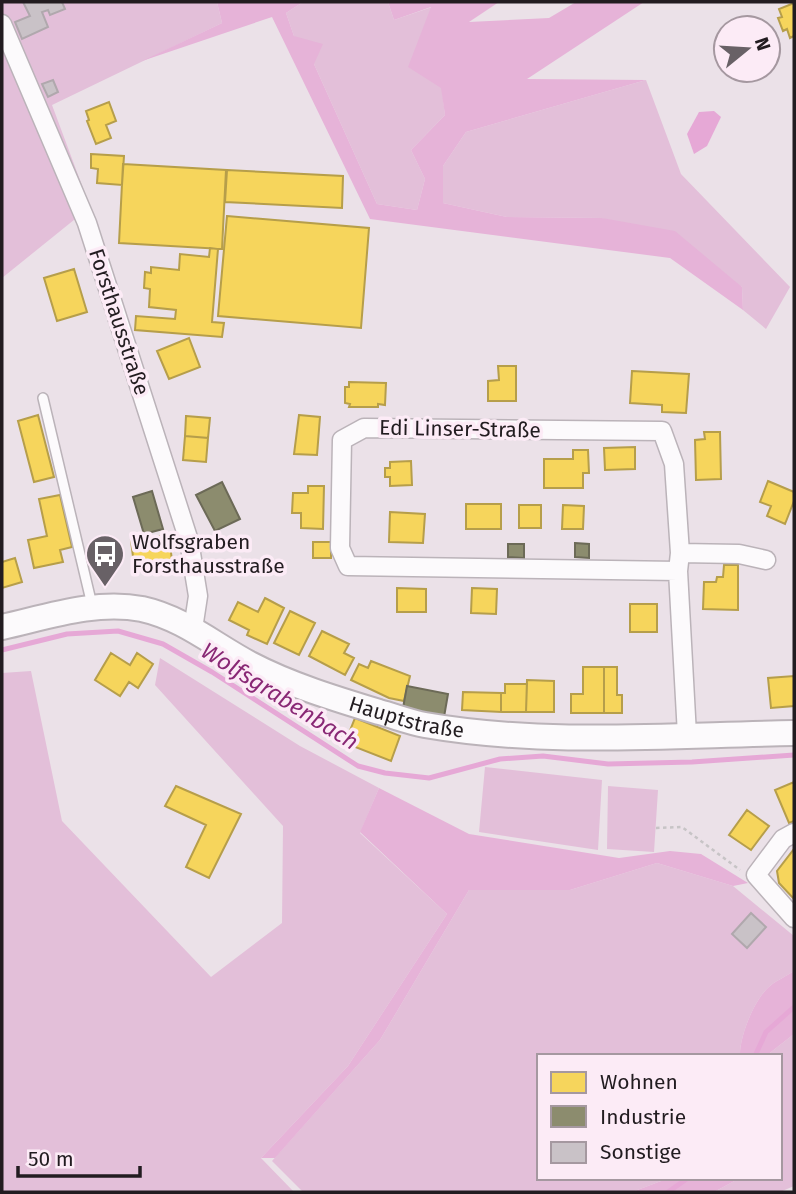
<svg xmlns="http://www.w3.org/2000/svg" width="796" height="1194" font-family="'Fira Sans',sans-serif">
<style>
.green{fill:#e3bfd9}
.forest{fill:#e6b3d8}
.water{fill:#e6a8d6}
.homes{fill:#f6d55c;stroke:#b69e4a;stroke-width:2}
.industry{fill:#8c8c6e;stroke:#6c6a57;stroke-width:2}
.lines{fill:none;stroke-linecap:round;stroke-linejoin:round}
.stream{stroke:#e6a8d6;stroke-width:5}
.building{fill:#c9c2c7;stroke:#b0a8ad;stroke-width:2}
.lane-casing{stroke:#bbb3b9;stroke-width:12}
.street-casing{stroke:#bbb3b9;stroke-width:21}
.secondary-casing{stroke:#bbb3b9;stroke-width:28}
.path{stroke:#c7c4c6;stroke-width:2.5;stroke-dasharray:3.5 3.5;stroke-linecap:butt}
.lane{stroke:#fcfafc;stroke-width:9}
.street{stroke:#fcfafc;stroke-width:18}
.secondary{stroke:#fcfafc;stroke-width:24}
.labels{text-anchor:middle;stroke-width:7;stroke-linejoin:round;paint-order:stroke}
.street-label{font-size:21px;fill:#221c20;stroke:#fcebf6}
.poi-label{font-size:21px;fill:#221c20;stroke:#fcebf6;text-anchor:start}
.water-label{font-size:23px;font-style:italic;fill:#892875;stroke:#fcebf6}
</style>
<rect width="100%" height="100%" fill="#ebe1e8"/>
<!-- green -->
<path class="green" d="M2 2H217L222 23 52 105 90 207 2 278Z
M303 2H388L394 20 432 7 445 115 411 150 425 179 417 210 377 204 314 64 294 36 286 13Z
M646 80 681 174 790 287 766 329 743 310 742 287 602 218 507 217 443 203V166L466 132Z
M160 658 300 746 379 788 360 833 447 914 348 1066 261 1158 294 1192H2V673L31 671 62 821 211 977 282 923 283 826 155 685Z
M485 767 602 780 598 850 479 832Z
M608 786 658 790 654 852 607 849Z
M657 863 733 886 794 936V971C787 976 777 980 770 986 755 998 739 1037 740 1056H539V1178H669L632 1192H303L272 1161 380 1040 469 890H570Z
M794 1034V1186L780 1192H714L740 1178H780V1056H766Z"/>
<!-- forest -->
<path class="forest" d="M217 2H303L286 13 294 36 323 44 314 64 377 204 417 210 425 179 411 150 445 115 441 88 408 67 431 7 394 20 388 2H499L469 22 549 18 576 2H644L527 79 646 80 466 132 443 166V203L507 217 602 218 675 231 742 287 743 310 670 258 370 219 272 17 142 61 222 23Z
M379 788 469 834 619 858 670 851 701 854 748 883 733 886 657 863 570 890H469L380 1040 275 1158H261L348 1066 447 914 360 832Z
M794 971V1034L766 1056H740C739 1037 755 998 770 986 777 980 787 976 794 971Z
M669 1178H740L714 1192H632Z"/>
<!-- water -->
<path class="water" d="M714 111 721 117 707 146 694 154 687 134 699 112Z"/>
<!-- homes -->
<path class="homes" d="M794 3V36L790 38 787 29 783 31 778 18 782 17 779 9Z
M109 102 116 121 106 125 111 138 96 144 87 121 89 120 86 111Z
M91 154 124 156 122 185 97 183 98 169 91 168Z
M123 164 226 170 222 249 119 243Z
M227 170 343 176 342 208 225 202Z
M227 216 369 228 361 328 218 316Z
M210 248 218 249 212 322 224 323 222 337 135 330 136 316 175 319 176 310 149 307 150 289 144 288 145 272 151 273V267L179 270 180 254 209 257Z
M74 269 87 312 57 321 44 278Z
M189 338 200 367 169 379 157 351Z
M498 366H516V401H488V381L499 380Z
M632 371 689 374 686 413 662 412V405L630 403Z
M349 382 386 383 385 405 378 404V407H349L350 404 345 403V387H349Z
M38 415 54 477 34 482 18 421Z
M299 415 320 417 317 455 294 454Z
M186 416 210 418 208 438 185 436Z
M704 432H720L721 479 696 480 695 440 705 439Z
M185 436 208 438 206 462 183 460Z
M635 447V469L605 470 604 448Z
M573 450H588L589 473H583V488H544V459H573Z
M411 461 412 485 390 486V477H385V468H390V462Z
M768 481 794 492V501L785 524 767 516 771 506 760 502Z
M308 486H324L323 529 301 528V513H292L293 493H308Z
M60 495 72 547 60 550 63 562 34 568 28 540 47 536 39 499Z
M466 504H501V529H466Z
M519 505H541V528H519Z
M563 505 584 506 583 529H562Z
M390 512 425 514 423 543 389 542Z
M169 535 172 561 157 562 158 566 146 567V563L134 565 131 540Z
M313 542H331V558H313Z
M15 558 22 582 2 588V562Z
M724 565H738V610L703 609 704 582H716L717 577H723Z
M397 588 426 589V612H397Z
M472 588 497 589 496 614 471 613Z
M265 598 284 608 267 644 247 635 249 630 229 620 238 602 258 612Z
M630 604H657V632H630Z
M290 611 315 623 299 655 274 643Z
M322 631 349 644 344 653 354 658 345 675 309 656Z
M111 653 130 665 137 653 153 664 138 688 129 682 120 696 95 680Z
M371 661 410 676 404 701 389 698 351 680 359 664 368 668Z
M583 667H604V713H571V694H583Z
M604 667H617V695H622V713H604Z
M794 676V706L771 708 768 678Z
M527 680 554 681V712H526Z
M505 684H527L526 712H501V693H505Z
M463 692 501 693V712L462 710Z
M355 718 400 736 391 761 345 743Z
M794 782V821L789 823 775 790Z
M176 786 241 814 209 878 186 867 206 825 165 806Z
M747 810 769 826 751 850 729 835Z
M794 849V899L779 883 777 871Z"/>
<!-- industry -->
<path class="industry" d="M222 482 240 519 215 531 196 495Z
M152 491 163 529 144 534 133 497Z
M575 543 589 544V558L575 557Z
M508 544H524V558L508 557Z
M407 686 448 694 444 717 403 708Z"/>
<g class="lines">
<!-- stream -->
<path class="stream" d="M2 650 67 634 118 631 163 644 212 672 358 766 385 773 429 778 500 759 543 756 608 764 692 762 794 755
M755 1056 766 1032 794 1007
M668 1192 688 1178"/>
</g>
<!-- building -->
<path class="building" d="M23 2H62L65 9 50 15 48 10 42 12 48 27 22 39 15 22 30 16Z
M53 80 58 92 48 97 42 84Z
M751 913 766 927 747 948 732 934Z"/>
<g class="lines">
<defs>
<path id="lane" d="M43 398 92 605"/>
<path id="street" d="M2 24 87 223 189 541 198 596 193 629
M680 553 739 554 766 560
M678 571 348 566 340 548 342 440 364 428 662 431 674 464 680 553 678 571 687 735
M794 833 783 839 756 875 794 918"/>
<g id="secondary">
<path id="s1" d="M2 627C47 617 95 600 142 609 183 618 214 645 250 664 290 685 336 699 379 712 394 716 409 722 425 725 546 746 672 735 794 733"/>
</g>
</defs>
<!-- lane casing -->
<use href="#lane" class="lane-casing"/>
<!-- street casing -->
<use href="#street" class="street-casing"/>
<!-- secondary casing -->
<use href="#secondary" class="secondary-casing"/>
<!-- path -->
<path class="path" d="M656 828 682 827 740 870"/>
<!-- lane -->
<use href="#lane" class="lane"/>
<!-- street -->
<use href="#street" class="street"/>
<!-- secondary -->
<use href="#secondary" class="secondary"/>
</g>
<!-- icons -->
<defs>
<symbol id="bus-pin" viewBox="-11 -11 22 30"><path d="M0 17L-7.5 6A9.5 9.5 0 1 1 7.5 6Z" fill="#686166" stroke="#fcebf6"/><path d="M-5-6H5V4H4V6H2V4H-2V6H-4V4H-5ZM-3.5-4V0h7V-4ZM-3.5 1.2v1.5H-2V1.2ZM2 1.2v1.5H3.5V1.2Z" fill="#fff"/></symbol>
</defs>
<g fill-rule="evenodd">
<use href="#bus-pin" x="83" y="532" width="44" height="60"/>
</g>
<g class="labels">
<!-- street labels -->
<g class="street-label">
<text transform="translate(119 322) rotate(72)" y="7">Forsthausstraße</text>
<text transform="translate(460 429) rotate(1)" y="7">Edi Linser-Straße</text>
<text dy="7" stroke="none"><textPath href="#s1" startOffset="430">Hauptstraße</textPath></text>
</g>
<!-- poi labels -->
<g class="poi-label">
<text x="132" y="549">Wolfsgraben<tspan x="132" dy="24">Forsthausstraße</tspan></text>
</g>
<!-- water labels -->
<g class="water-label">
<text transform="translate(280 696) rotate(32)" y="8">Wolfsgrabenbach</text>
</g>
</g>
<!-- border -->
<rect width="796" height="1194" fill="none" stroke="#221c20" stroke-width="7"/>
<!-- legend -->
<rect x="537" y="1054" width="245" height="126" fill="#fcebf6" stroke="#a598a0" stroke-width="2"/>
<rect x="551" y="1072" width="35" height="21" fill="#f6d55c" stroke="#a598a0" stroke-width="2"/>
<text x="600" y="1089" font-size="21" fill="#221c20">Wohnen</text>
<rect x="551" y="1106" width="35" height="21" fill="#8c8c6e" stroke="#a598a0" stroke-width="2"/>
<text x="600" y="1124" font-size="21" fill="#221c20">Industrie</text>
<rect x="551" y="1142" width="35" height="21" fill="#c9c2c7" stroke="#a598a0" stroke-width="2"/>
<text x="600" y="1159" font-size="21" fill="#221c20">Sonstige</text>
<!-- north arrow -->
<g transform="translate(747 49) rotate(72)"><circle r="33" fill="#fcebf6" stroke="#a598a0" stroke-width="2"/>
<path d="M0-5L12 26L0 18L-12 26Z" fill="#686166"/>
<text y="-10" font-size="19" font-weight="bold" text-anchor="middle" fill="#221c20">N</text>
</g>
<!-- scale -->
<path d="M18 1166v10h122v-10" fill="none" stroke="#221c20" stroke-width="3.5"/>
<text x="28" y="1166" font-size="21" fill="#221c20" stroke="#fcebf6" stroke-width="5" paint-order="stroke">50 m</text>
</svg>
